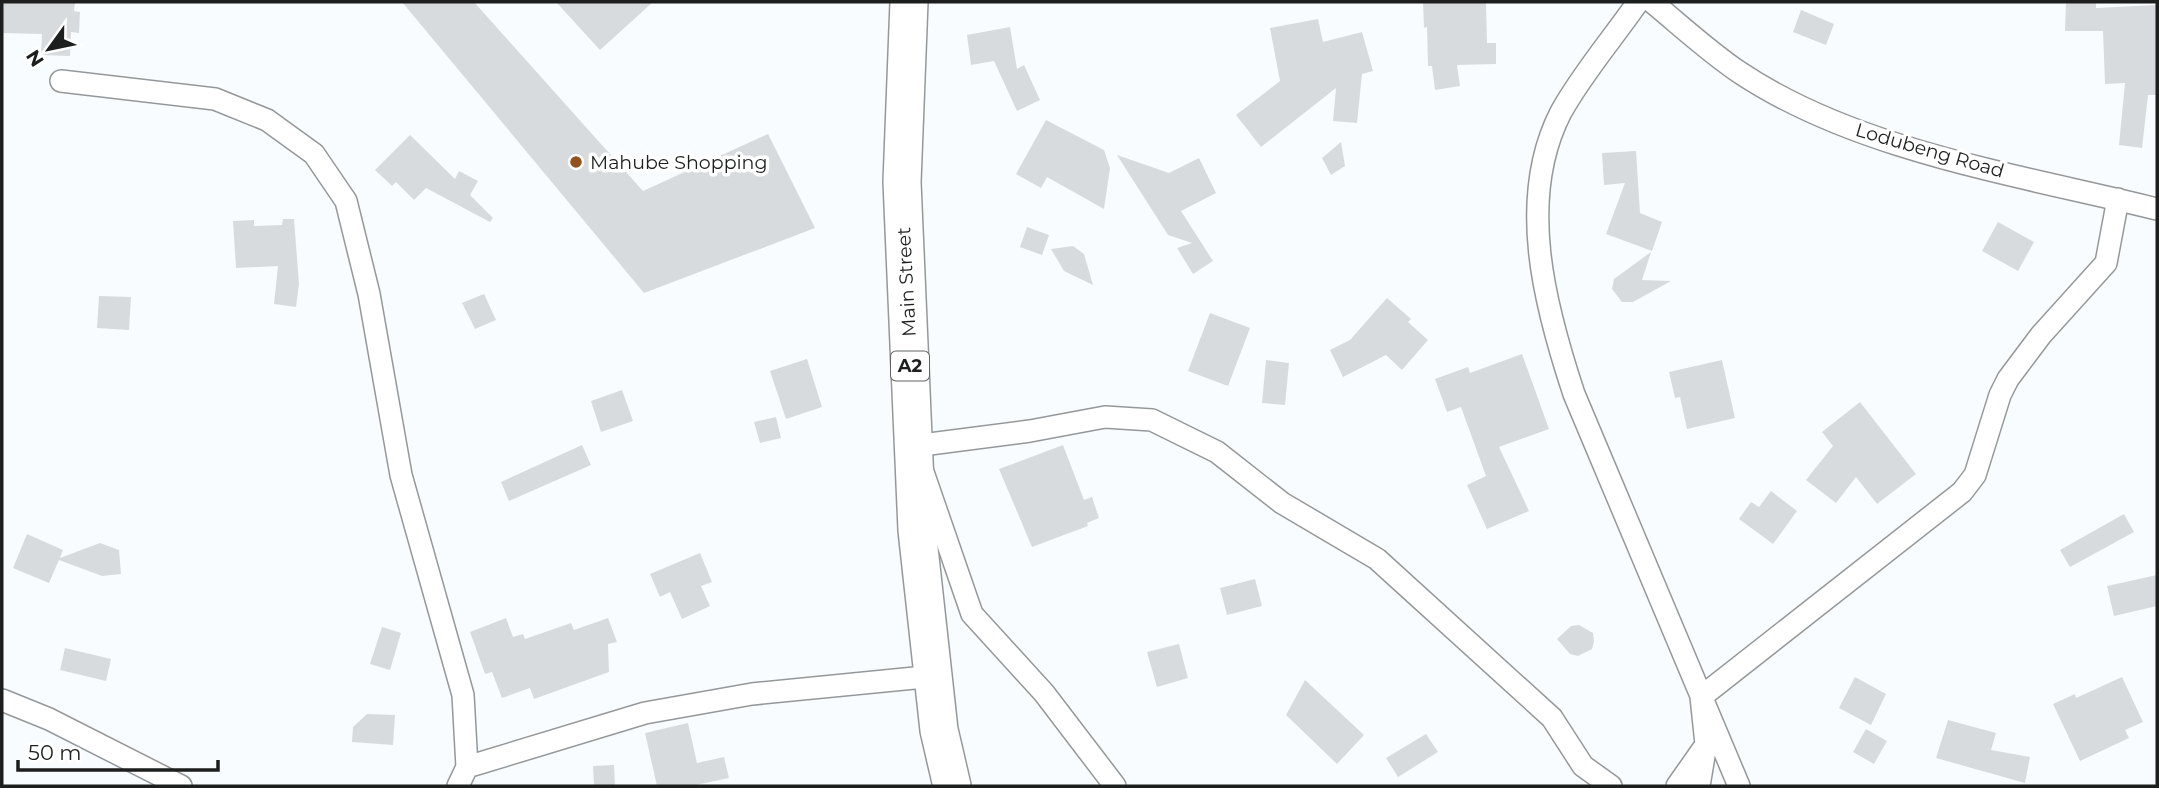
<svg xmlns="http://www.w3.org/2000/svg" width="2159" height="788" font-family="Montserrat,sans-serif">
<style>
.building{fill:#d8dbdd}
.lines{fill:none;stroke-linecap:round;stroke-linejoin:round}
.minor-casing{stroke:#95989a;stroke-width:24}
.trunk-casing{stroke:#95989a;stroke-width:40}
.minor{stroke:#fff;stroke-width:21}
.trunk{stroke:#fff;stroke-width:37}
.poi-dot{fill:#93521d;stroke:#fff;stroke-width:2.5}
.labels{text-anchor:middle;stroke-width:7;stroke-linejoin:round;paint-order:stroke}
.shield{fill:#fff;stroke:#616262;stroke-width:2}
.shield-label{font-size:18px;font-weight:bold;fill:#1d1e1e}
.street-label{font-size:19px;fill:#1d1e1e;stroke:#fff}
.poi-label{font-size:19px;fill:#1d1e1e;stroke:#fff;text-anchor:start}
</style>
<rect width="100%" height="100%" fill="#f9fcfe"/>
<!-- building -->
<path class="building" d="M2 2H75L74 11 80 12 79 33 71 32 70 56 41 55 42 34 2 33Z
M402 2H474L643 191 768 134 815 228 644 293Z
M556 2H653L600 50Z
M1423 2H1486L1487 43H1496V64L1457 65 1460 86 1435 90 1432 66H1428L1427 27 1424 28Z
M2066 2H2096V8L2157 5V95H2148L2142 148 2119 145 2125 83 2105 84 2103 31H2065Z
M1801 10 1834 24 1826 45 1793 32Z
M1318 19 1323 42 1362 32 1373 71 1362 74 1357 123 1333 121 1336 88 1261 147 1236 115 1280 81 1270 28Z
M1010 27 1017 69 1024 65 1040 100 1017 111 994 61 971 65 967 35Z
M1046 120 1104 150 1110 168 1104 209 1047 177 1041 188 1016 174Z
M410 135 455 179 459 171 478 181 470 195 493 218 490 222 426 188 414 200 396 182 392 186 375 170Z
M1341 142 1345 166 1331 175 1322 158Z
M1636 151 1640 213 1662 222 1652 251 1606 234 1625 183 1604 185 1602 153Z
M1117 155 1169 173 1199 158 1216 193 1181 211 1213 261 1193 274 1177 248 1192 243 1168 235Z
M283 219H294L299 284 296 307 274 304 278 266 236 268 233 221 254 220V226L282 225Z
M1998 222 2034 242 2018 271 1982 251Z
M1027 227 1049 235 1042 255 1020 247Z
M1073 246 1084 254 1093 285 1064 271 1051 249Z
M1651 252 1642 280 1671 281 1633 302H1622L1612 289 1614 279Z
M484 294 496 320 475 329 462 303Z
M99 296 131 297 129 330 97 328Z
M1387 298 1411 319 1408 322 1428 340 1402 370 1386 355 1343 377 1330 350 1350 340Z
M1210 313 1250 328 1228 386 1188 371Z
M1522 354 1549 429 1499 447 1529 511 1487 529 1467 485 1486 476 1461 407 1447 412 1435 379 1468 367 1470 373Z
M807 359 822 407 786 419 770 371Z
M1266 360 1289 363 1285 405 1262 403Z
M1722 360 1735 418 1687 429 1680 397 1675 398 1669 372Z
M622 390 633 421 601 432 591 401Z
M1860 402 1916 474 1877 504 1856 477 1836 503 1806 480 1833 446 1822 432Z
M776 417 781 438 760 443 754 422Z
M582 445 591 465 509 501 501 482Z
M1063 445 1084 500 1092 497 1099 518 1087 523 1088 526 1032 547 999 469Z
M1771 491 1797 511 1773 544 1739 519 1751 502 1759 507Z
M2124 514 2134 532 2070 567 2060 550Z
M27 534 63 550 60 558 100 543 119 550 121 574 102 576 59 560 49 583 13 568Z
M700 553 712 582 701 586 710 606 682 619 670 592 660 597 650 574Z
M2157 575V606L2114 616 2107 586Z
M1255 579 1262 606 1227 615 1220 588Z
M506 618 513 637 523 634 525 639 571 623 574 630 608 618 617 642 608 644 609 672 534 699 530 688 502 698 492 672 485 674 470 632Z
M1579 625 1593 633 1594 641 1592 649 1578 656 1570 654 1557 639 1571 626Z
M382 627 401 633 390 670 370 664Z
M1179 644 1188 678 1157 687 1147 652Z
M65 648 111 659 106 681 60 670Z
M1855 677 1886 694 1871 725 1839 708Z
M2122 677 2143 722 2125 730 2129 738 2080 761 2053 704 2075 694 2076 698Z
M1305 680 1364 735 1337 764 1286 715Z
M367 714 395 715 393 745 352 742 353 727Z
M1948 720 1996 733 1991 750 2030 757 2025 783 1936 758Z
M688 723 697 763 724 757 729 778 691 786H657L645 733Z
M1866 729 1887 741 1874 764 1853 752Z
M1426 734 1438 752 1398 777 1386 758Z
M614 765 615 786H594L593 766Z"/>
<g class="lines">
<defs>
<path id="minor" d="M1638 2C1613 38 1582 74 1561 112 1516 199 1545 307 1574 394L1739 786
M1652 2C1680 25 1708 51 1739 72 1857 151 2020 175 2157 209
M61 81 215 99 267 120 314 154 346 201 369 294 401 475 463 695 467 767 458 786
M2 700 49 719 181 786
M467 767 645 713 752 694 935 676
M1115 786 1044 693 972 614 914 446 1030 431 1105 417 1152 420 1217 452 1282 503 1377 559 1552 718 1583 766 1611 786
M1677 786 1703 749
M1699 786 1706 744 1701 697 1962 492 1975 475 2000 395 2008 379 2041 335 2106 263 2118 199"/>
<path id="trunk" d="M909 2 902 182 917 530 939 730 952 786"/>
</defs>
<!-- minor casing -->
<use href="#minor" class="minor-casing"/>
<!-- trunk casing -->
<use href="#trunk" class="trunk-casing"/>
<!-- minor -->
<use href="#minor" class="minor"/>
<!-- trunk -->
<use href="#trunk" class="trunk"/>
</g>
<!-- markers -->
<circle class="poi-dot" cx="576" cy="162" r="7"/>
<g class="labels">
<!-- shield labels -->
<rect class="shield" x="891" y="351.5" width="38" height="29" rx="5"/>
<g class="shield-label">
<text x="910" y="372">A2</text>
</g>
<!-- street labels -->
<g class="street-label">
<text transform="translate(1930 150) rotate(16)" y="7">Lodubeng Road</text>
<text transform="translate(906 282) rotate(-93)" y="7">Main Street</text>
</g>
<!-- poi labels -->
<g class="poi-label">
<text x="590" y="169">Mahube Shopping</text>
</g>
</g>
<!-- border -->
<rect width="2159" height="788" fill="none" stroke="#1d1e1e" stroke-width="7"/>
<!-- north arrow -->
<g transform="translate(49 49) rotate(237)" stroke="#ffffff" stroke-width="5" paint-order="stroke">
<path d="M0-5L12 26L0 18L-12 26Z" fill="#1d1e1e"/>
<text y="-10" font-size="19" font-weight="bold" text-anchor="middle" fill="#1d1e1e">N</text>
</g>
<!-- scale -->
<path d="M18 760v10h200v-10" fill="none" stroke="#1d1e1e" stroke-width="3.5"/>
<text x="28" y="760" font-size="21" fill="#1d1e1e" stroke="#ffffff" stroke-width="5" paint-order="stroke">50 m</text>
</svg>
